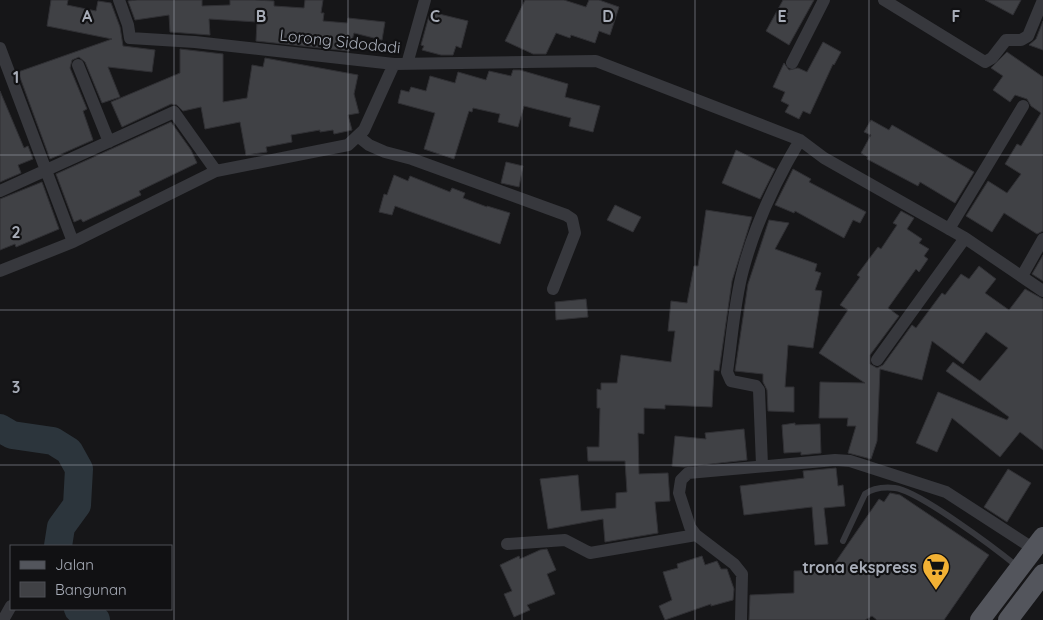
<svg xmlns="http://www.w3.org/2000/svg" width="1043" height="620" font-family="Quicksand,sans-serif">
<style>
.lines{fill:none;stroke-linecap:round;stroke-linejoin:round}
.river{stroke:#2c353c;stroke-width:28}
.building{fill:#404145;stroke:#303034}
.service{stroke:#37383d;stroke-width:6}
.minor{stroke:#37383d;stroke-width:12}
.primary{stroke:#53555c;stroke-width:20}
.grid{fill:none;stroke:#a8adb8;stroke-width:1;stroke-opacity:0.55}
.labels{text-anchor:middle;stroke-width:4.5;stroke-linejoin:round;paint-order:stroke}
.street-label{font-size:16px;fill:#a8adb8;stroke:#111113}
.poi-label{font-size:16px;font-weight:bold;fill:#a8adb8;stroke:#111113;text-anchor:end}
.grid-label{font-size:16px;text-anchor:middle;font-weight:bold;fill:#a8adb8;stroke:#111113;stroke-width:4.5;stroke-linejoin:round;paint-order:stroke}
</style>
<rect width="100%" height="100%" fill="#161618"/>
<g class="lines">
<!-- river -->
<path class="river" d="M0 428 12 435 53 441 69 451 79 469 77 505 61 527 58 546
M78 609 96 620"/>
</g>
<!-- building -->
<path class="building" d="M51 0H68L67 5 96 11 98 1 111 3 120 27 123 46 155 50 152 72 108 67 120 97 102 103 85 62 79 57 72 60 70 68 87 109 83 111 93 140 50 159 18 72 112 39 47 26Z
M137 0H202V6L230 5V0H255L274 1V6L304 8 305 0H323L321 13H324L323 21 347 23 348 18 385 22 382 40 354 33 349 51 256 41 257 22 209 19 210 35 170 32 169 15 135 20 128 1Z
M525 0H564L586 7 589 0H599L619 7 610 35 599 31 595 43 571 35 570 38 556 33 546 54H533L505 41Z
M783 0H814L789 45 766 31Z
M985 0H1021L1013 15Z
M435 13 468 21 461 48 456 46 453 55H441L422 50 424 46 421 45 429 16 434 17Z
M1043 21V50L1029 45 1036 39Z
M823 42 841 52 834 65 833 64 810 114 803 111 799 119 785 112 789 105 781 101 785 92 773 87 784 63 789 70 798 68 807 72Z
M180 49 223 54V102L247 98 252 65 263 67 265 58 358 75 354 94 359 113 348 115 352 130 334 134 333 130 320 132V130L291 135 292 142 266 147 267 152 246 155 240 122 205 129 201 107 183 111 177 105 171 104 122 127 111 102 180 73Z
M1007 52 1043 77V231L1037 234 1004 213 992 232 966 216 988 181 1007 193 1021 174 1005 164 1017 144 1021 146 1041 113 1031 106 1027 99 1015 95 1010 102 993 90 1003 76 991 68Z
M513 70H520L568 84 565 97 600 106 593 132 569 126 571 118 524 106 518 127 498 122 500 114 473 108 472 112 469 111 454 159 424 149 435 113 398 103 401 90 409 92 411 87 426 91 430 76 455 83 458 72 486 80 489 71 511 76Z
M0 91 24 148 28 146 33 159 18 165 21 173 0 182Z
M871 120 889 130 892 125 974 172 955 203 920 182 918 186 867 159 868 157 861 153 871 135 864 132Z
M171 122 191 150 197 163 139 191 141 195 83 222 81 219 74 222 56 174Z
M736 150 775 169 760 199 722 183Z
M506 162 523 166 519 187 501 183Z
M793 169 811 179 809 182 866 212 860 223 853 220 844 238 795 211 794 213 775 205Z
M394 175 408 181 410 176 450 192 452 188 465 193 463 198 487 207V206L510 213 500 244 395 206 392 215 379 212 384 194 387 195Z
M42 182 59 229 16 247 15 244 0 250V199Z
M615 205 641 217 633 232 607 220Z
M706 210 752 217 732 281 719 371 714 370 712 407 665 405V409L644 408V434L638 433 639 474 668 473 670 501 655 502 658 533 605 542 603 519 548 529 540 479 578 475 581 511 616 508V493L627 492 625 461H588L587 447H599L600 408H597V389L601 390V383H617L621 355 671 362 675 331H668L671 301 687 303 694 266H698Z
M901 211 914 218 907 229 922 239 919 243 929 249 924 256 928 259 919 272 916 269 888 308 899 316 870 355V364L877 368 883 365 912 325 916 328 942 293 945 295 961 274 969 279 979 266 996 279 985 293 1009 310 1025 289 1043 299V450L1020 432 1000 457 952 418 937 452 916 443 938 392 1007 420 1009 417 946 371 953 362 980 381 1008 348 986 332 963 364 932 341 922 380 880 369 877 441 871 459 848 453 856 426H847L848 418H819L820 382 865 383 819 353 848 310 840 305 860 277 857 275 878 247 881 249 897 225 893 223Z
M769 220 789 223 775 249 817 264 815 271 821 273 815 290 822 291 813 348 788 345 785 387H794V412L768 411 767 390 763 382V374L735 371 748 284Z
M1043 255V281L1032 274Z
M586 299 588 317 556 320 555 302Z
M795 423V425L820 424 821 453 801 455V452L784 453 782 425Z
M744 429 747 460 684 467 672 466 675 436 706 439 705 433Z
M836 468 838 486 843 485 845 506 824 508 828 544 815 545 812 507 744 515 740 486 804 478 803 471Z
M1008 469 1031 483 1007 522 984 507Z
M890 493 900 495 989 555 944 620H877L872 616 865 620H749L750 595 794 593V571L830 570 879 499 884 502Z
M547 549 556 570 547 574 555 594 527 605 530 610 514 617 504 594 512 591 500 565 519 556 520 559 540 550Z
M702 556 705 565 717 561 721 569H727L734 589 733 600 711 606V604L665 620 659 606 672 600 663 572 678 568 677 564Z"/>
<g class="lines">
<!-- service -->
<path class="service" d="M843 541 865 494C873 488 885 487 895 488 919 491 996 549 1018 567"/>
<!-- minor -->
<path class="minor" d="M119 0 128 25 130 38 195 42 394 64 596 61 800 140 824 158 965 238 1043 291
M884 0 985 62 992 58 1006 40H1021L1028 36 1043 0
M0 48 73 242
M792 63 824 0
M407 64 425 0
M78 65 109 142
M359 137 369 145 385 152 412 159 566 215 572 219 575 233 553 289
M0 191 174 112 216 171
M949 229 1023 106
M0 271 73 242 216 171 348 145 364 130 394 64
M1022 276 1043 239
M877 360 965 238
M762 465 759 390 756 386 731 381 727 372C732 339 734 303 743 270 755 225 776 180 800 140
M507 544 565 540 590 553 696 535
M3 620 11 606
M741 620 742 574 734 564 696 535 690 527 679 493 681 480 688 473 835 460 850 461 946 492 1034 549"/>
<!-- primary -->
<path class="primary" d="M980 620 1043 537
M1008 620 1043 574"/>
</g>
<!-- grid -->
<path class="grid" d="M174 0V620M348 0V620M522 0V620M695 0V620M869 0V620M0 155H1043M0 310H1043M0 465H1043"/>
<!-- icons -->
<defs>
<symbol id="supermarket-pin" viewBox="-11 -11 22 30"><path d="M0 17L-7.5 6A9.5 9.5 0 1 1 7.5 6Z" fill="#f2b134" stroke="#111113"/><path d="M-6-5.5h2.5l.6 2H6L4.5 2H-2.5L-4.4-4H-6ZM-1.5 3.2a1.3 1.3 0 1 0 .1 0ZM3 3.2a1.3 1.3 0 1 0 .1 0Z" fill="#111"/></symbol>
</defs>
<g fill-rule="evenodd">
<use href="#supermarket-pin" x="920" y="551" width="32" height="43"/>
</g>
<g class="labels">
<!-- street labels -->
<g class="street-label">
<text transform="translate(340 41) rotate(6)" y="6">Lorong Sidodadi</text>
</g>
<!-- poi labels -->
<g class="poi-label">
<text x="917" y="573">trona ekspress</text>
</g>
</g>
<g class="grid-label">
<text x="87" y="22">A</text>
<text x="261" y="22">B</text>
<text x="435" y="22">C</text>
<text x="608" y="22">D</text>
<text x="782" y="22">E</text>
<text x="956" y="22">F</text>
<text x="16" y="83">1</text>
<text x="16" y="238">2</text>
<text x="16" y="393">3</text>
</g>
<!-- legend -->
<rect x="10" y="545" width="162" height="65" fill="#111113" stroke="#4d4f55"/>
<rect x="20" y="561" width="25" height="8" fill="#53555c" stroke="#4d4f55"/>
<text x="55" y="570" font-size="15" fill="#a8adb8">Jalan</text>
<rect x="20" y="582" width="25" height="15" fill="#404145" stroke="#4d4f55"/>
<text x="55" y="595" font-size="15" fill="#a8adb8">Bangunan</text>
</svg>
